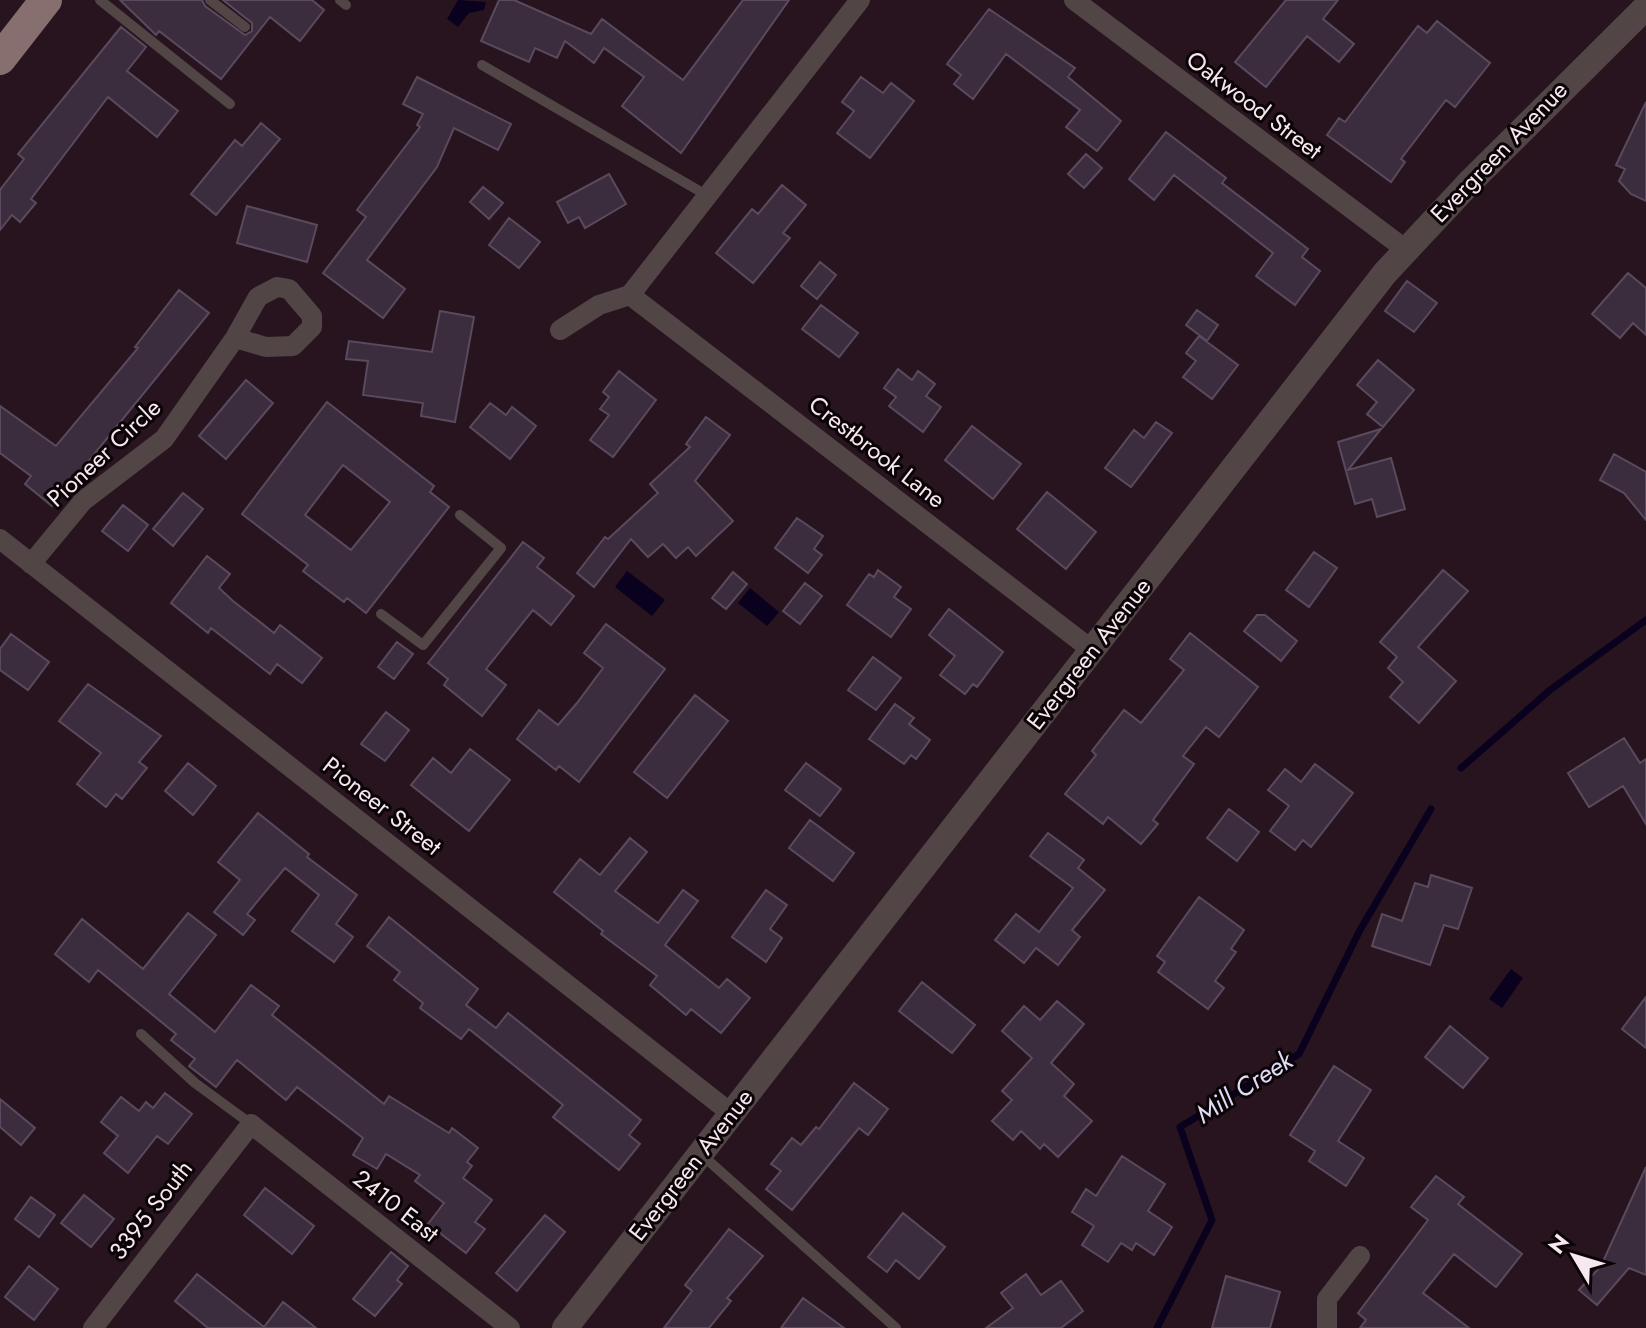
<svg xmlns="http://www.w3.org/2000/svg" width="1646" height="1328" font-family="Jost,sans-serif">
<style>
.water{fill:#0a011f}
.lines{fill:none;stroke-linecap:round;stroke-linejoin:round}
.stream{stroke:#0a011f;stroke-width:7}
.building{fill:#3b2c3e;stroke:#594a5d;stroke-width:2;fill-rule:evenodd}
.service{stroke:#514546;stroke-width:10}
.minor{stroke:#514546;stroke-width:20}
.tertiary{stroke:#514546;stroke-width:26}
.primary{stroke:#876f70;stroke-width:32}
.labels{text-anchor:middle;stroke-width:6;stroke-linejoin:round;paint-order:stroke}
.street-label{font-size:24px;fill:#f7e8ef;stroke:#0b0407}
.water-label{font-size:26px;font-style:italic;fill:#e0dbf7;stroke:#0b0407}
</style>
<rect width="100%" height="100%" fill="#28141f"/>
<!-- water -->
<path class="water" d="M458 0 486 2 484 10 469 13 458 27 447 19Z
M627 571 665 600 652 616 615 587Z
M750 588 779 612 767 626 738 603Z
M1511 969 1523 978 1502 1008 1489 999Z"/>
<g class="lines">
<!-- stream -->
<path class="stream" d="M1461 768 1550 690 1646 620
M1157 1328 1212 1220 1180 1127 1299 1054 1360 930 1431 809"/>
</g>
<!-- building -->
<path class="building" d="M120 0H202L205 6 245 35 252 31V23L223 0H312L324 10 300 41 270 17 221 79 159 31 156 35Z
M499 0H514L591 34 602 19 683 80 743 0H789L681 153 622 106 644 77 604 48 594 63 565 41 557 58 535 48 529 62 481 41Z
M1286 0H1338L1323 19 1354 44 1339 62 1307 36 1266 87 1235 62Z
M989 9 1075 68 1068 77 1121 121 1097 151 1066 127 1080 110 1006 54 973 99 954 84 961 75 947 64Z
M1437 21 1490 63 1455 107 1446 100 1401 159 1405 162 1391 182 1327 135 1339 118 1345 122 1418 26 1427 33Z
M121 27 146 47 127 71 178 111 157 137 108 97 31 199 36 203 20 222 12 215 0 230V190L24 159 18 154Z
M417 77 511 124 498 150 454 128 437 167 367 260 405 289 383 318 323 273 366 217 357 210 420 127 417 125 423 114 403 104Z
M861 77 883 93 891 83 914 101 870 158 837 133 854 111 842 102Z
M1646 102V201L1631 194 1619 181 1625 169 1616 165Z
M261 123 280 139 216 215 191 194 235 140 242 146Z
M1166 132 1226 178 1222 183 1308 249 1302 257 1320 271 1295 305 1256 276 1273 253 1174 175 1154 200 1129 179Z
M1086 154 1102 168 1084 188 1068 174Z
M609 174 626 204 585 228 579 217 568 223 557 202Z
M782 185 806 205 783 233 790 238 753 283 716 253 752 209 758 214Z
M483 187 503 203 489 219 470 202Z
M247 206 317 225 307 262 237 243Z
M509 218 540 242 519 268 489 245Z
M820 262 836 275 817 299 801 286Z
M1628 273 1646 288V335L1633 323 1620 338 1592 314Z
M1407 281 1437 303 1414 332 1385 311Z
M179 290 209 313 52 506 25 484 31 476 0 453V406L56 446 138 348 135 347Z
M821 305 858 333 839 357 802 329Z
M1197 310 1218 325 1207 341 1186 325Z
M440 311 474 317 455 422 421 416 423 403 363 395 368 361 346 359 349 341 432 352Z
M1199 336 1238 365 1212 399 1183 377 1196 361 1186 353Z
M1378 360 1414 390 1383 427 1367 414 1377 402 1357 385Z
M898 369 912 380 918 371 935 384 926 396 941 407 923 432 889 406 896 397 884 388Z
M619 371 656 400 613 457 590 440 609 415 600 409 609 397 603 392Z
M246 380 273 403 226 459 199 436Z
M327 402 434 486 430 492 449 507 366 613 347 598 344 602 303 571 308 565 242 514ZM343 465 390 502 351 550 305 515Z
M490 403 506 415 512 407 536 426 510 459 470 427Z
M706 417 730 435 695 481 733 521 696 556 688 547 676 558 663 544 648 557 631 539 594 587 577 573 605 537 608 539 658 493 650 484 690 447 686 444Z
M1156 422 1172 433 1131 487 1105 468 1134 430 1144 438Z
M972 426 1021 464 993 499 945 460Z
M1381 429 1348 470 1391 458 1405 509 1377 517 1372 499 1355 504 1338 442Z
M1614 454 1646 472V520L1624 493 1600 480Z
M1047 492 1096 532 1066 569 1017 529Z
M183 493 203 509 173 546 153 529Z
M123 505 148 525 128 551 102 531Z
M797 518 823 536 814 549 822 555 808 573 775 548Z
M523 542 544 558 537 567 574 596 551 625 533 610 486 669 506 685 482 716 444 685 448 679 428 663Z
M1314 552 1337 568 1309 607 1286 590Z
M207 556 230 574 219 588 233 601 274 633 280 625 322 658 302 683 277 664 270 674 211 628 208 633 171 603Z
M878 570 901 587 894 597 911 609 891 637 847 605 869 574 874 577Z
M1443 570 1468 591 1418 647 1456 681 1419 723 1390 697 1403 682 1388 668 1397 657 1380 642Z
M733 572 747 584 726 609 712 598Z
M805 583 822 596 800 624 783 611Z
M949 609 1003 652 977 687 973 684 965 694 940 675 955 656 929 635Z
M1257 615H1265L1297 641 1281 661 1244 631Z
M606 624 665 669 579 782 559 766 556 770 517 739 539 710 558 725 577 703 603 668 584 653Z
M1190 633 1258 687 1219 737 1206 727 1183 756 1194 764 1153 820 1158 824 1141 844 1108 817 1103 824 1065 794 1096 755 1092 751 1124 710 1141 723 1184 670 1170 659Z
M11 634 49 662 28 690 0 670V649Z
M397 642 413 654 394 679 378 667Z
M873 657 901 678 876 710 848 690Z
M88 684 161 736 139 762 147 768 122 799 116 794 106 807 77 784 101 753 59 721Z
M695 695 728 721 667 798 634 772Z
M895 704 914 718 909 724 930 740 916 759 911 755 904 764 869 739Z
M386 712 409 730 385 761 361 744Z
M1624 738 1640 763 1646 759V824L1623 786 1589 807 1568 773Z
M470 749 510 780 469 831 411 785 433 758 451 773Z
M188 763 216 786 193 815 165 791Z
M806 763 841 789 820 816 785 790Z
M1315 764 1353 793 1311 847 1303 840 1295 850 1270 831 1289 806 1268 790 1285 769 1301 782Z
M1229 809 1259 832 1237 861 1207 838Z
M258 813 309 854 307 857 357 895 336 924 353 937 334 962 292 931 319 895 285 868 247 914 255 920 243 935 214 912 240 880 218 862Z
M810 820 854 853 833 881 789 848Z
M1048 833 1084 860 1078 868 1105 890 1072 930 1080 937 1058 965 1036 948 1024 963 995 940 1016 914 1039 932 1073 888 1030 856Z
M630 838 647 852 615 891 658 923 683 890 698 901 665 945 719 988 727 979 750 998 721 1033 691 1009 686 1015 650 985 657 976 601 934 603 931 554 892 580 859 600 875Z
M1431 875 1472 888 1458 929 1444 925 1430 965 1372 946 1382 914 1402 921 1415 883 1428 887Z
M766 890 787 905 770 929 782 938 766 962 732 937Z
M1199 897 1244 930 1231 949 1236 952 1215 981 1224 988 1208 1009 1158 972 1165 962 1157 956Z
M188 913 216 935 169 994 215 1032 251 985 279 1006 272 1015 384 1104 389 1096 449 1133 452 1128 478 1148 467 1162 472 1166 463 1178 492 1200 475 1222 485 1229 466 1253 428 1224 444 1203 415 1181 420 1175 386 1154 377 1169 353 1155 363 1138 297 1087 286 1100 237 1060 216 1087 189 1066 195 1059 171 1040 176 1034 98 970 89 982 55 954 82 919 143 969Z
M389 917 478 989 466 1005 496 1028 508 1013 641 1120 629 1135 640 1144 619 1170 553 1117 563 1105 469 1029 461 1039 420 1008 423 1003 394 980 400 972 367 946Z
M922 982 975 1025 952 1053 899 1011Z
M1646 997V1048L1622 1029Z
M1057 1001 1084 1024 1051 1063 1074 1084 1064 1096 1092 1121 1058 1157 1044 1144 1040 1149 1021 1131 1013 1140 992 1121 1012 1100 1002 1091 1032 1058 1002 1031 1024 1006 1040 1020Z
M1450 1026 1488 1058 1463 1088 1425 1057Z
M1334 1066 1371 1090 1338 1141 1364 1158 1346 1186 1309 1161 1315 1151 1290 1135Z
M854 1083 888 1109 868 1135 859 1128 792 1210 766 1189 781 1171 771 1164 792 1138 801 1145 816 1127 819 1129Z
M165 1093 192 1114 168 1144 157 1136 128 1173 104 1153 118 1136 101 1122 121 1097 139 1111 146 1102 153 1108Z
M0 1099 35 1128 21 1145 0 1127Z
M1122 1156 1165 1184 1148 1211 1172 1227 1154 1255 1136 1243 1132 1250 1121 1243 1108 1262 1082 1245 1094 1226 1072 1212 1086 1189 1096 1196Z
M1646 1167V1275L1629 1268 1597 1305 1579 1290 1601 1266Z
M1436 1176 1464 1197 1458 1204 1522 1254 1496 1287 1454 1254 1423 1293 1469 1328H1360L1366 1320 1358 1313 1428 1220 1411 1207Z
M265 1188 314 1226 292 1254 244 1215Z
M84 1195 114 1219 91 1247 61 1223Z
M31 1197 55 1215 39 1237 15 1219Z
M903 1213 945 1247 919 1279 896 1260 887 1272 868 1257Z
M545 1215 565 1232 517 1291 496 1273Z
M729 1229 763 1256 727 1298 731 1301 709 1328H664L692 1291 685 1285Z
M391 1252 408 1266 397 1280 402 1284 375 1316 353 1299Z
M29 1266 58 1289 34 1320 5 1297Z
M197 1274 264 1327 283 1302 316 1328H208L175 1301Z
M1026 1274 1041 1295 1061 1281 1083 1311 1061 1328H986L1013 1308 1001 1293Z
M1226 1276 1280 1292 1270 1328H1212Z
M803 1298 844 1328H781Z"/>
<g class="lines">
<!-- service -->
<path class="service" d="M100 0 230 104
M210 0 245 27
M340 0 346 5
M482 65 708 196
M381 614 423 645 501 548 460 515
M141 1034 195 1083 251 1124
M702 1155 896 1328"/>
<!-- minor -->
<path class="minor" d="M1074 0 1405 249
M630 295 1092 650
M560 330 599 305 630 295 860 0
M0 539 732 1114
M31 564 83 501 164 439 235 338 258 297 277 287 289 289 312 316V327L293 346 266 347 235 338
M93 1328 251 1124 510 1328
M1327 1328V1299L1360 1256"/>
<!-- tertiary -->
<path class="tertiary" d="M565 1328 1385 273 1471 181 1646 7"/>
<!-- primary -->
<path class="primary" d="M0 59 46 0"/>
</g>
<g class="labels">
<!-- street labels -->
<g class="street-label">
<text transform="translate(1254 105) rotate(37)" y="8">Oakwood Street</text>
<text transform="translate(1499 152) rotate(-46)" y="8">Evergreen Avenue</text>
<text transform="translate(877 452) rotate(38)" y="8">Crestbrook Lane</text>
<text transform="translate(104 453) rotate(-43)" y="8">Pioneer Circle</text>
<text transform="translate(1089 654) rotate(-52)" y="8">Evergreen Avenue</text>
<text transform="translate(382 806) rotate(38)" y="8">Pioneer Street</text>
<text transform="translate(691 1165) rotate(-52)" y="8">Evergreen Avenue</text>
<text transform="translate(396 1206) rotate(38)" y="8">2410 East</text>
<text transform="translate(151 1210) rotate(-52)" y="8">3395 South</text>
</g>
<!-- water labels -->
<g class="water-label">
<text transform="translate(1244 1087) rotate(-33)" y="9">Mill Creek</text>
</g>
</g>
<!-- north arrow -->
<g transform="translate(1574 1256) rotate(308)" stroke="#0b0407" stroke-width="6" paint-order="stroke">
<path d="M0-6L14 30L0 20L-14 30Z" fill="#f7e8ef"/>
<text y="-12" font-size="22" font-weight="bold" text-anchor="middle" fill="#f7e8ef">N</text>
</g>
</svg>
